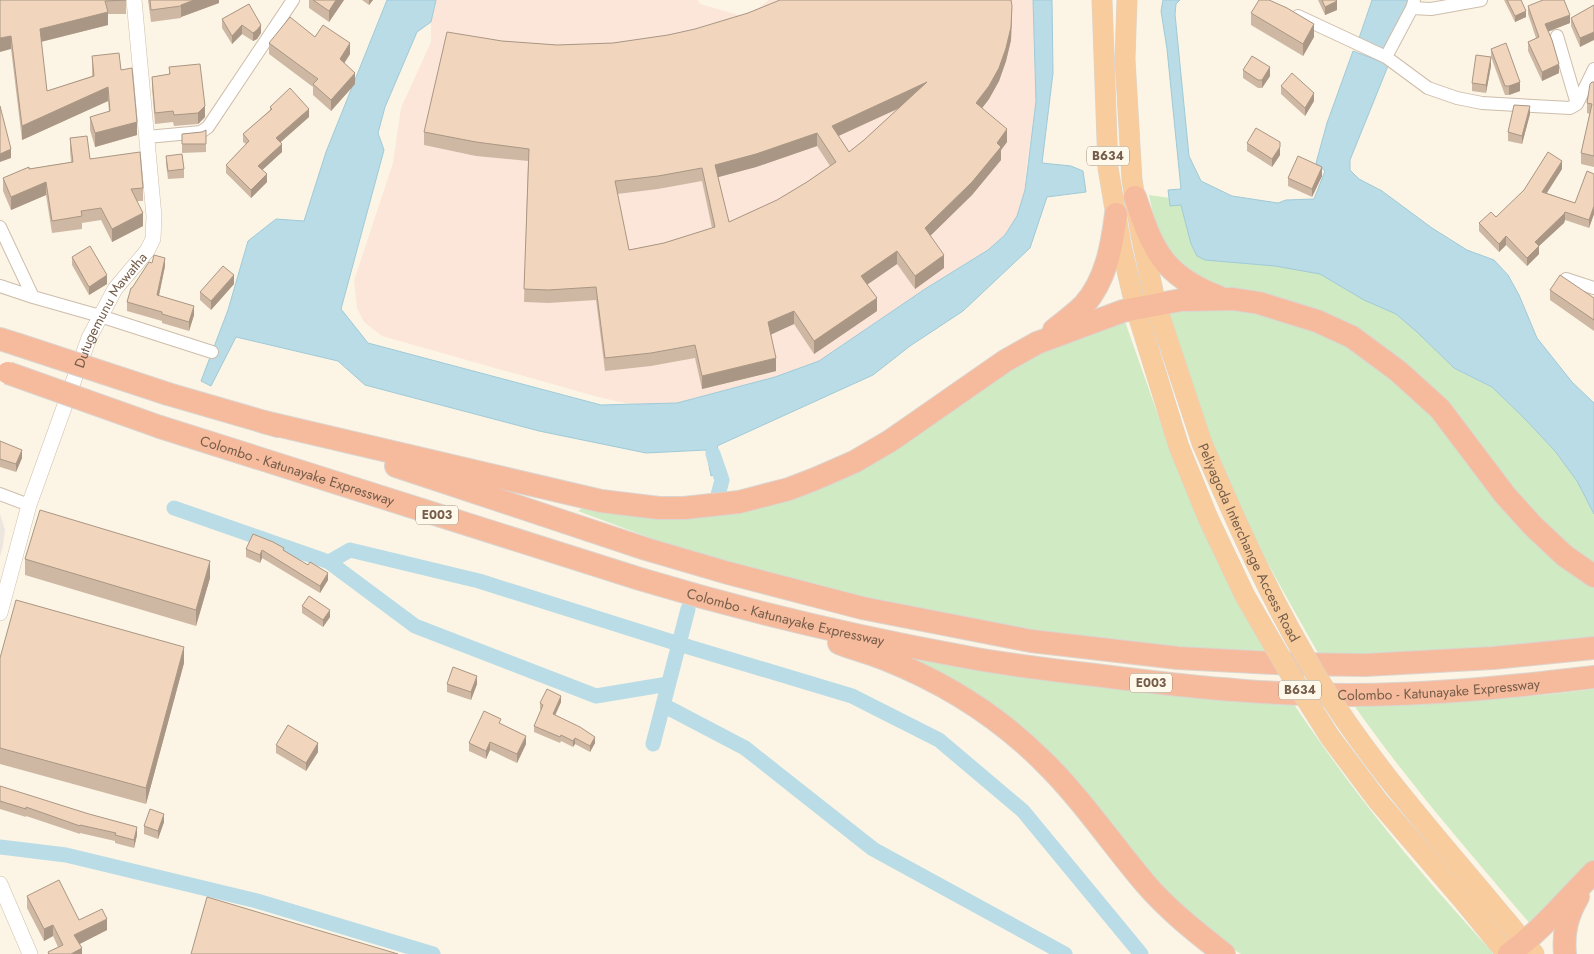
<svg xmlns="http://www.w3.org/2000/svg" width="1594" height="954" font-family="Jost,sans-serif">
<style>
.commercial{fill:#fce6d9}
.industrial{fill:#ece6df}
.green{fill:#d0eac3}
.water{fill:#b9dce6;stroke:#a0cad7}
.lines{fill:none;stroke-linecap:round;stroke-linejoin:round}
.canal{stroke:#b9dce6;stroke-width:15}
.minor-casing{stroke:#cebdab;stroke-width:14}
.tertiary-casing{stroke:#cebdab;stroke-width:16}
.trunk-casing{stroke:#dbd5d0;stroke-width:21}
.motorway-casing{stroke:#dbd5d0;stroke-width:24}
.minor{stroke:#fff;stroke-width:12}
.tertiary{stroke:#fff;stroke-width:15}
.trunk{stroke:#f8cc9d;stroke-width:20}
.motorway{stroke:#f6ba9c;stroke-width:22}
.trunk-bridge-casing{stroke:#dbd5d0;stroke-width:21;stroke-linecap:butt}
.motorway-bridge-casing{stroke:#dbd5d0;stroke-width:24;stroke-linecap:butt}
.trunk-bridge{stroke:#f8cc9d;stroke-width:20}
.motorway-bridge{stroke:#f6ba9c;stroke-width:22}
.wall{fill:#cfb8a3;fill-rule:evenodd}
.shaded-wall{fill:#a99684}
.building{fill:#f1d6bd;stroke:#a99684;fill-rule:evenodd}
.labels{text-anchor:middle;stroke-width:5;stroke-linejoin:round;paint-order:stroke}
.shield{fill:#fff9eb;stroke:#9e8c7a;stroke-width:1}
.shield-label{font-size:12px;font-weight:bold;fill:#755d4a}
.street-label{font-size:14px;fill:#755d4a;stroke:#fff9eb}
</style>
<rect width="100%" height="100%" fill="#fcf5e5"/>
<!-- commercial -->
<path class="commercial" d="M436 0H698L700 4 742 16 760 7 769 0H1033L1036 101 1026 170 1025 190 1017 216 1005 235 988 250 925 289 819 361 775 377 677 403 629 404 598 397 382 336 364 322 357 308 354 281 393 163 401 108 431 42V22Z"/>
<!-- industrial -->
<path class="industrial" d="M0 514 5 530 3 545 0 557Z"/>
<!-- green -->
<path class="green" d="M1149 195 1170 198 1181 205 1191 244 1197 256 1205 260 1275 266 1320 274 1364 300 1396 314 1417 332 1454 368 1492 387 1524 418 1555 451 1577 481 1594 514V568L1553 537 1438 397 1251 294C1234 289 1215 285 1200 277 1195 274 1190 269 1185 265 1161 244 1155 225 1149 195Z
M1233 307 1342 340 1385 369 1594 582V640L1546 646 1321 658C1288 600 1254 542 1227 480 1204 427 1186 371 1167 316L1170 308Z
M1123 316 1170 449 1273 659 970 625 683 552 645 536 578 511 583 508H749L1032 350Z
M920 660 996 672 1291 700C1318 740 1346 779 1376 817 1413 864 1453 909 1493 953L1492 954H1241L1217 939 1174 903 1079 791 914 663Z
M1594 689V864L1531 925C1469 852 1406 780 1351 701L1451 703 1552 694Z"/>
<!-- water -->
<path class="water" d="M387 0H436L431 22 417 32 385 107 378 133 384 150 341 309 368 343 601 405 677 403 775 377 819 361 925 289 988 250 1005 235 1017 216 1025 190 1036 101 1033 0H1052L1053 73 1042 163 1071 166 1083 171 1086 192 1047 197 1030 248 963 311 910 346 873 375 717 446 725 471 711 476 706 450 646 453 539 431 365 385 338 361 236 337 211 386 201 381 228 310 248 241 276 219 304 221 326 152Z
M1163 0H1180L1176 4 1175 14 1189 156 1201 181 1232 196 1278 203 1286 200 1314 199 1325 171 1316 163 1327 123 1353 51 1385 63 1388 66 1350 160V170L1359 179 1382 191 1432 228 1467 250 1494 260 1508 275 1519 295 1537 338 1572 382 1594 403V514L1577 481 1555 451 1524 418 1492 387 1454 368 1417 332 1396 314 1364 300 1320 274 1275 266 1205 260 1197 256 1191 244 1181 205 1170 206 1168 190 1181 189 1167 49 1161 11Z
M1372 0H1408L1386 57 1357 44Z"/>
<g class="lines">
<!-- canal -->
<path class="canal" d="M713 454 722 480 718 495
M174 508 329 562 415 626 596 696 668 684
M329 562 350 550 479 581 679 644 852 696 939 740 1023 811 1141 954
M663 705 745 748 873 849 1065 954
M653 744 688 609
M0 847 66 855 257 901 433 954"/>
<defs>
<path id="minor" d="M1412 8 1431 9 1481 0
M1298 16 1386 57 1428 88 1457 98 1482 103 1570 108 1577 104 1594 69
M1557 36 1577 104
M1386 57 1412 8 1414 2
M147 137 201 132 208 127 293 0
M0 227 33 297 100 316 212 352
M1566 279 1594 288
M0 286 33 297
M0 494 29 505"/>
<g id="tertiary">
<path id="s1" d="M0 613 29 505 89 338 115 289 147 251 153 239 154 216 134 0"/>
<path d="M0 884 30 954"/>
</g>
<path id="trunk" d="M1102 0 1108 168 1121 245 1136 309 1179 447
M1127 0 1125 59 1132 180 1141 235 1156 305 1202 443
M1483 893 1534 954
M1467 905 1507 954"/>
<g id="motorway">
<path d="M1135 197C1142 217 1149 240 1162 258 1175 276 1198 289 1219 297"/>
<path d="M1054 330C1064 322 1075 314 1084 305 1106 280 1112 246 1116 214"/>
<path d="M0 339 19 345"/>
<path d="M168 394 278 426"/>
<path d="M264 422 601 501 659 508H684L739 502 789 489 815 479 854 462 890 441 1005 361 1037 343 1123 311 1181 300 1233 299 1259 303 1317 321 1352 337 1398 371 1440 409 1505 495 1533 526 1565 556 1594 576"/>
<path id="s2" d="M160 427 640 579C746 611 856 637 966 657 1008 665 1052 670 1095 675 1195 688 1295 698 1396 694 1462 692 1528 685 1594 677"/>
<path d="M396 466 646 549 728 573 862 608 1031 641 1178 658 1293 664 1365 665 1493 658 1594 648"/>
<path d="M839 643C854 649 870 653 885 659 943 682 999 717 1043 761 1081 798 1111 843 1145 883 1168 910 1196 932 1224 954"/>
<path d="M1509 954C1541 931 1566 900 1594 872"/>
<path d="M1565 954C1563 932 1567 916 1578 897"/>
</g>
</defs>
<!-- minor casing -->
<use href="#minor" class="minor-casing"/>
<!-- tertiary casing -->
<use href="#tertiary" class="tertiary-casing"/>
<!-- trunk casing -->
<use href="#trunk" class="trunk-casing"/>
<!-- motorway casing -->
<use href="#motorway" class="motorway-casing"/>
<!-- minor -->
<use href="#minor" class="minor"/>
<!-- tertiary -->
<use href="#tertiary" class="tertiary"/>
<!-- trunk -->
<use href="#trunk" class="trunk"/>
<!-- motorway -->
<use href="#motorway" class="motorway"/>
<defs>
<g id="trunk-bridge">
<path id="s3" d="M1202 443C1237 524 1273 605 1319 680 1366 757 1426 825 1483 893"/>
<path d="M1179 447 1208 518 1245 596 1292 677 1330 737 1378 801 1467 905"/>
</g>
<path id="motorway-bridge" d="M19 345 168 394
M8 373 160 427"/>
</defs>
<!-- trunk-bridge casing -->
<use href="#trunk-bridge" class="trunk-bridge-casing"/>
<!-- motorway-bridge casing -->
<use href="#motorway-bridge" class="motorway-bridge-casing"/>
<!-- trunk-bridge -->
<use href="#trunk-bridge" class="trunk-bridge"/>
<!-- motorway-bridge -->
<use href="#motorway-bridge" class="motorway-bridge"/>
</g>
<!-- wall -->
<path class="wall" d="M0 0H126V14H108V25L41 42 47 91 92 76V56L121 70 137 135 95 147 90 130V117L109 112 108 101 22 140 11 49Z
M148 0H219V3L181 17V18L151 22Z
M309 0H344L329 22 309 8Z
M362 0H373L369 5Z
M1318 0H1336L1337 10 1325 15Z
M1504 0H1521L1526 17 1515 22Z
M249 4 261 33 257 39 253 41 242 34 232 44 222 28V19Z
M1594 5 1580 47 1571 26V18Z
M1528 6 1570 23 1548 31 1559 73 1542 81 1528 51V42L1536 38 1528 14Z
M1251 13 1314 37 1303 56 1251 25Z
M1012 19 1011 40 1006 61 999 81 989 99 982 108 1007 142 1001 150V160L972 195 930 236 944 268 915 289 897 264 867 284 877 311 814 354 794 324 770 334 776 371 702 389 695 358 651 366 605 371 596 300 548 303 524 302 528 161 476 156 424 145V132L502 41 557 45 613 43ZM898 109 864 140 849 152 838 136ZM817 146 830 166 807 182 777 200 729 222 718 177 756 167ZM702 181 712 228 664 243 629 250 617 194 658 189Z
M315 37 350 54 344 63 355 84 331 111 313 95V87L269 54V43Z
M1491 49 1520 91 1509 95H1505L1491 57Z
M1491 66 1486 93 1472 91V83Z
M169 67 205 117 198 124 174 126 173 122 155 124 152 88V77L169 74Z
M1243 70 1270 76 1262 88H1258L1243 78Z
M1594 82V167L1581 164V153L1590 114 1587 113V103Z
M1281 86 1314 101 1305 116 1281 94Z
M270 107 309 117 281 142 282 152 262 170 267 182 251 198 226 173V165L246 144 243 142V134L270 110Z
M1530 114 1522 144 1508 141V132Z
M206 130V152L182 153V134L202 132Z
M70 138 90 159 143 188V201H137L143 226 112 242 101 220 82 223V229L52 233 46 195 11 210 3 191V178L29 169 71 162 70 150Z
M1247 143 1280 155 1272 167 1247 151Z
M166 156 184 169V178L168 179 166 164Z
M1562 169 1547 193 1575 203 1594 174V214L1589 228 1565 220 1564 223 1539 246V254L1527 266 1506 245 1499 252 1479 231V223L1496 217Z
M1322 176 1312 197 1288 186V178Z
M72 257 107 284 89 295 72 265Z
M165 266 159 296 194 315 189 331 162 323V321L127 311V302L132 288Z
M234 284 211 310 200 300V292Z
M1550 290 1594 298V331L1550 300Z
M0 441 22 458 16 472 0 467Z
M246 549 284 551 328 580 320 593 262 558 260 563 246 557Z
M25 559 210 578 196 626 25 575Z
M302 606 330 617 323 627 302 613Z
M0 658 184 663 146 804 0 764Z
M447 684H477L471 700 447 692Z
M561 702 555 715 595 743 590 752 575 744 573 747 561 741 560 743 534 732V726L541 710 540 709V703Z
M501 724 526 744 517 763 490 750 486 759 469 751V743Z
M276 745 318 752 306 771 276 753Z
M0 786 137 835 134 848 115 843V841L80 833V834L26 816V817L0 809Z
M164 822 158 839 144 834V826Z
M27 896 79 920 107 930 79 944 82 954H48V952L58 947 53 936 44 941 27 908Z"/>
<!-- shaded-wall -->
<path class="shaded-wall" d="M194 0H219V3L181 17V5Z
M336 0H344L329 22V11Z
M369 0H373L369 5Z
M1337 1V10L1325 15V7Z
M1012 6 1011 40 1006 61 999 81 989 99 976 116V103Z
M1526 11V17L1515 22V16Z
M108 12V25L40 42V29Z
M1570 15V23L1545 33V24Z
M1314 24V37L1303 56V44Z
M242 25V34L232 44V36Z
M261 25V33L257 39 253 41V33Z
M1594 32V40L1580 47V38Z
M11 36V49L0 52V38Z
M350 43V54L340 70V59Z
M1491 57V66L1486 93V85Z
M1559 64V73L1542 81V72Z
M1270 67V76L1262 88V80Z
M355 73V84L331 111V100Z
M927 82V95L832 139V126Z
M1520 82V91L1509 95V86Z
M108 87V101L22 140V126Z
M1314 93V101L1305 116V108Z
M205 106V117L198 124V113Z
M1530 106V114L1522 144V136Z
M309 109V117L276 146V138Z
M137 122V135L95 147V133Z
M1007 129V142L1001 150V160L972 195 925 241V228L997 143Z
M817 133V146L756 167 715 178V165Z
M282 144V152L258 174V166Z
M1280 147V155L1272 167V159Z
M11 149V158L0 162V154Z
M1562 161V169L1542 200V192Z
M1322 167V176L1312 197V189Z
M267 174V182L251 198V190Z
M46 182V195L11 210V197Z
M1594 206V214L1589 228V220Z
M1565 212V220L1564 223 1539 246V254L1527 266V258L1535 242Z
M143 213V226L112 242V229Z
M1506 236V245L1499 252V244Z
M897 251V264L861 289V276Z
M944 255V268L915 289V276Z
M165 258V266L157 304V295Z
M107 275V284L89 295V287Z
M234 275V284L211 310V301Z
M877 298V311L814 354V341Z
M194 306V315L189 331V322Z
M794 311V324L768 336V322Z
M776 358V371L702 389V376Z
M22 450V458L16 472V464Z
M262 550V558L260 563V555Z
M210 561V578L196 626V610Z
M328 573V580L320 593V586Z
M330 610V617L323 627V620Z
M184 647V663L146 804V788Z
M477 676V684L471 700V692Z
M561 696V702L553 720V714Z
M526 736V744L517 763V754Z
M595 737V743L590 752V746Z
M575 738V744L573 747V741Z
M490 742V750L486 759V751Z
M318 743V752L306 771V763Z
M164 814V822L158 839V831Z
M137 827V835L134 848V840Z
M107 919V930L74 947V935Z
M53 925V936L44 941V929Z
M82 948V954H71Z"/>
<!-- building -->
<path class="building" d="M0 0H126L105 1 108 12 40 29 47 91 94 76 92 56 119 53 121 70 132 68 137 122 95 133 90 117 110 111 108 87 22 126 11 36 0 38Z
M150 0H194L181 5V6L151 10Z
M313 0H336L329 11Z
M780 0H1011L1012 6 1011 27 1006 48 999 68 989 86 976 103 1007 129 997 143 1001 147 972 182 925 228 944 255 915 276 897 251 861 276 877 298 814 341 794 311 768 322 776 358 702 376 695 345 651 353 605 358 596 287 548 290 524 289 529 149 476 142 424 132 447 32 502 41 557 45 613 43 668 35 695 29 748 13ZM927 82 864 140 849 152 832 126ZM817 133 836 162 807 182 777 200 729 222 715 165 756 154ZM702 168 715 227 664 243 629 250 615 181 658 176Z
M1259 0H1269L1287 8 1314 24 1303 44 1251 13Z
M1322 0H1336L1337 1 1325 7Z
M1507 0H1521L1526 11 1515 16Z
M1543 0H1564L1570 15 1545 24 1552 40 1559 64 1542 72 1528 42 1539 37 1528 6Z
M249 4 261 25 257 30 253 33 242 25 232 36 222 19Z
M1594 5V32L1580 38 1571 18Z
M290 17 315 37 323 25 350 43 340 59 355 73 331 100 313 84 318 79 269 43Z
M1506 43 1520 82 1509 86H1505L1491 49Z
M1476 55 1491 57 1486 85 1472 83Z
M1252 56 1270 67 1262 80H1258L1243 70Z
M200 64 205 106 198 113 174 115 173 111 155 113 152 77 170 74 169 67Z
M1292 73 1314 93 1305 108 1281 86Z
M1592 82H1594V156L1581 153 1592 104 1587 103 1590 84Z
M290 88 309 109 276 138 282 144 258 166 267 174 251 190 226 165 249 141 243 134 272 109 270 107Z
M1514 105 1530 106 1522 136 1508 132Z
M0 106 11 149 0 154Z
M1256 128 1280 142V147L1272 159 1247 143Z
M206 130V144H182V134L202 132Z
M87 136 90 159 140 152 143 188 131 189 143 213 112 229 101 208 81 211 82 216 52 221 46 182 11 197 3 178 29 167V169L73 162 70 138Z
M1548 152 1562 161 1542 192 1575 203 1587 171 1594 174V206L1589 220 1565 212 1564 214 1535 242 1539 246 1527 258 1506 236 1499 244 1479 223 1491 212 1496 217 1524 190Z
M182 154 184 169 168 171 166 156Z
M1298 156 1322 167 1312 189 1288 178Z
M90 246 107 275 89 287 72 257Z
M154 255 165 258 157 295 194 306 189 322 162 314V312L127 302 131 288H132L149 262 152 263Z
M223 266 234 275 211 301 200 292Z
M1560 275 1594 298V320L1550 290Z
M0 441 22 450 16 464 0 459Z
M40 510 210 561 196 610 25 559Z
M253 534 273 542 284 548 283 550 308 565 310 562 328 573 320 586 262 550 260 555 246 549Z
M309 596 330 610 323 620 302 606Z
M16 600 184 647 146 788 0 748V658Z
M453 667 477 676 471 692 447 684Z
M547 689 561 696 553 714 580 727 595 737 590 746 575 738 573 741 561 735 560 737 534 726 543 705 540 703Z
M484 711 501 719 499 723 526 736 517 754 490 742 486 751 469 743Z
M288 725 318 743 306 763 276 745Z
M0 786 89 814 137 827 134 840 115 835 116 833 80 825V826L26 807V809L0 801Z
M150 809 164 814 158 831 144 826Z
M59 880 79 920 102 909 107 919 74 935 82 948 71 954H49L48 952 63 945 53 925 44 929 27 896Z
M207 897 398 954H191Z"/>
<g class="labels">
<!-- shield labels -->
<g class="shield">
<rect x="1087" y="146.5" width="42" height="19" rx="4"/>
<rect x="416" y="505.5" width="42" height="19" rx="4"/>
<rect x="1130" y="673.5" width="42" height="19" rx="4"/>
<rect x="1279" y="680.5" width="42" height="19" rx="4"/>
</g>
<g class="shield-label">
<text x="1108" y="160">B634</text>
<text x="437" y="519">E003</text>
<text x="1151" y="687">E003</text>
<text x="1300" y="694">B634</text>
</g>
<!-- street labels -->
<g class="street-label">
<text dy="5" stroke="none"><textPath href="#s1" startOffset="324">Dutugemunu Mawatha</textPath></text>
<text dy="5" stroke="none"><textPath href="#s2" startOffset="144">Colombo - Katunayake Expressway</textPath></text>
<text dy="5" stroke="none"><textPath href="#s3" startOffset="110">Peliyagoda Interchange Access Road</textPath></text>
<text dy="5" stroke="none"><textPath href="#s2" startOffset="654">Colombo - Katunayake Expressway</textPath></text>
<text dy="5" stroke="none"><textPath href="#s2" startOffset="1314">Colombo - Katunayake Expressway</textPath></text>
</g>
</g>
</svg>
